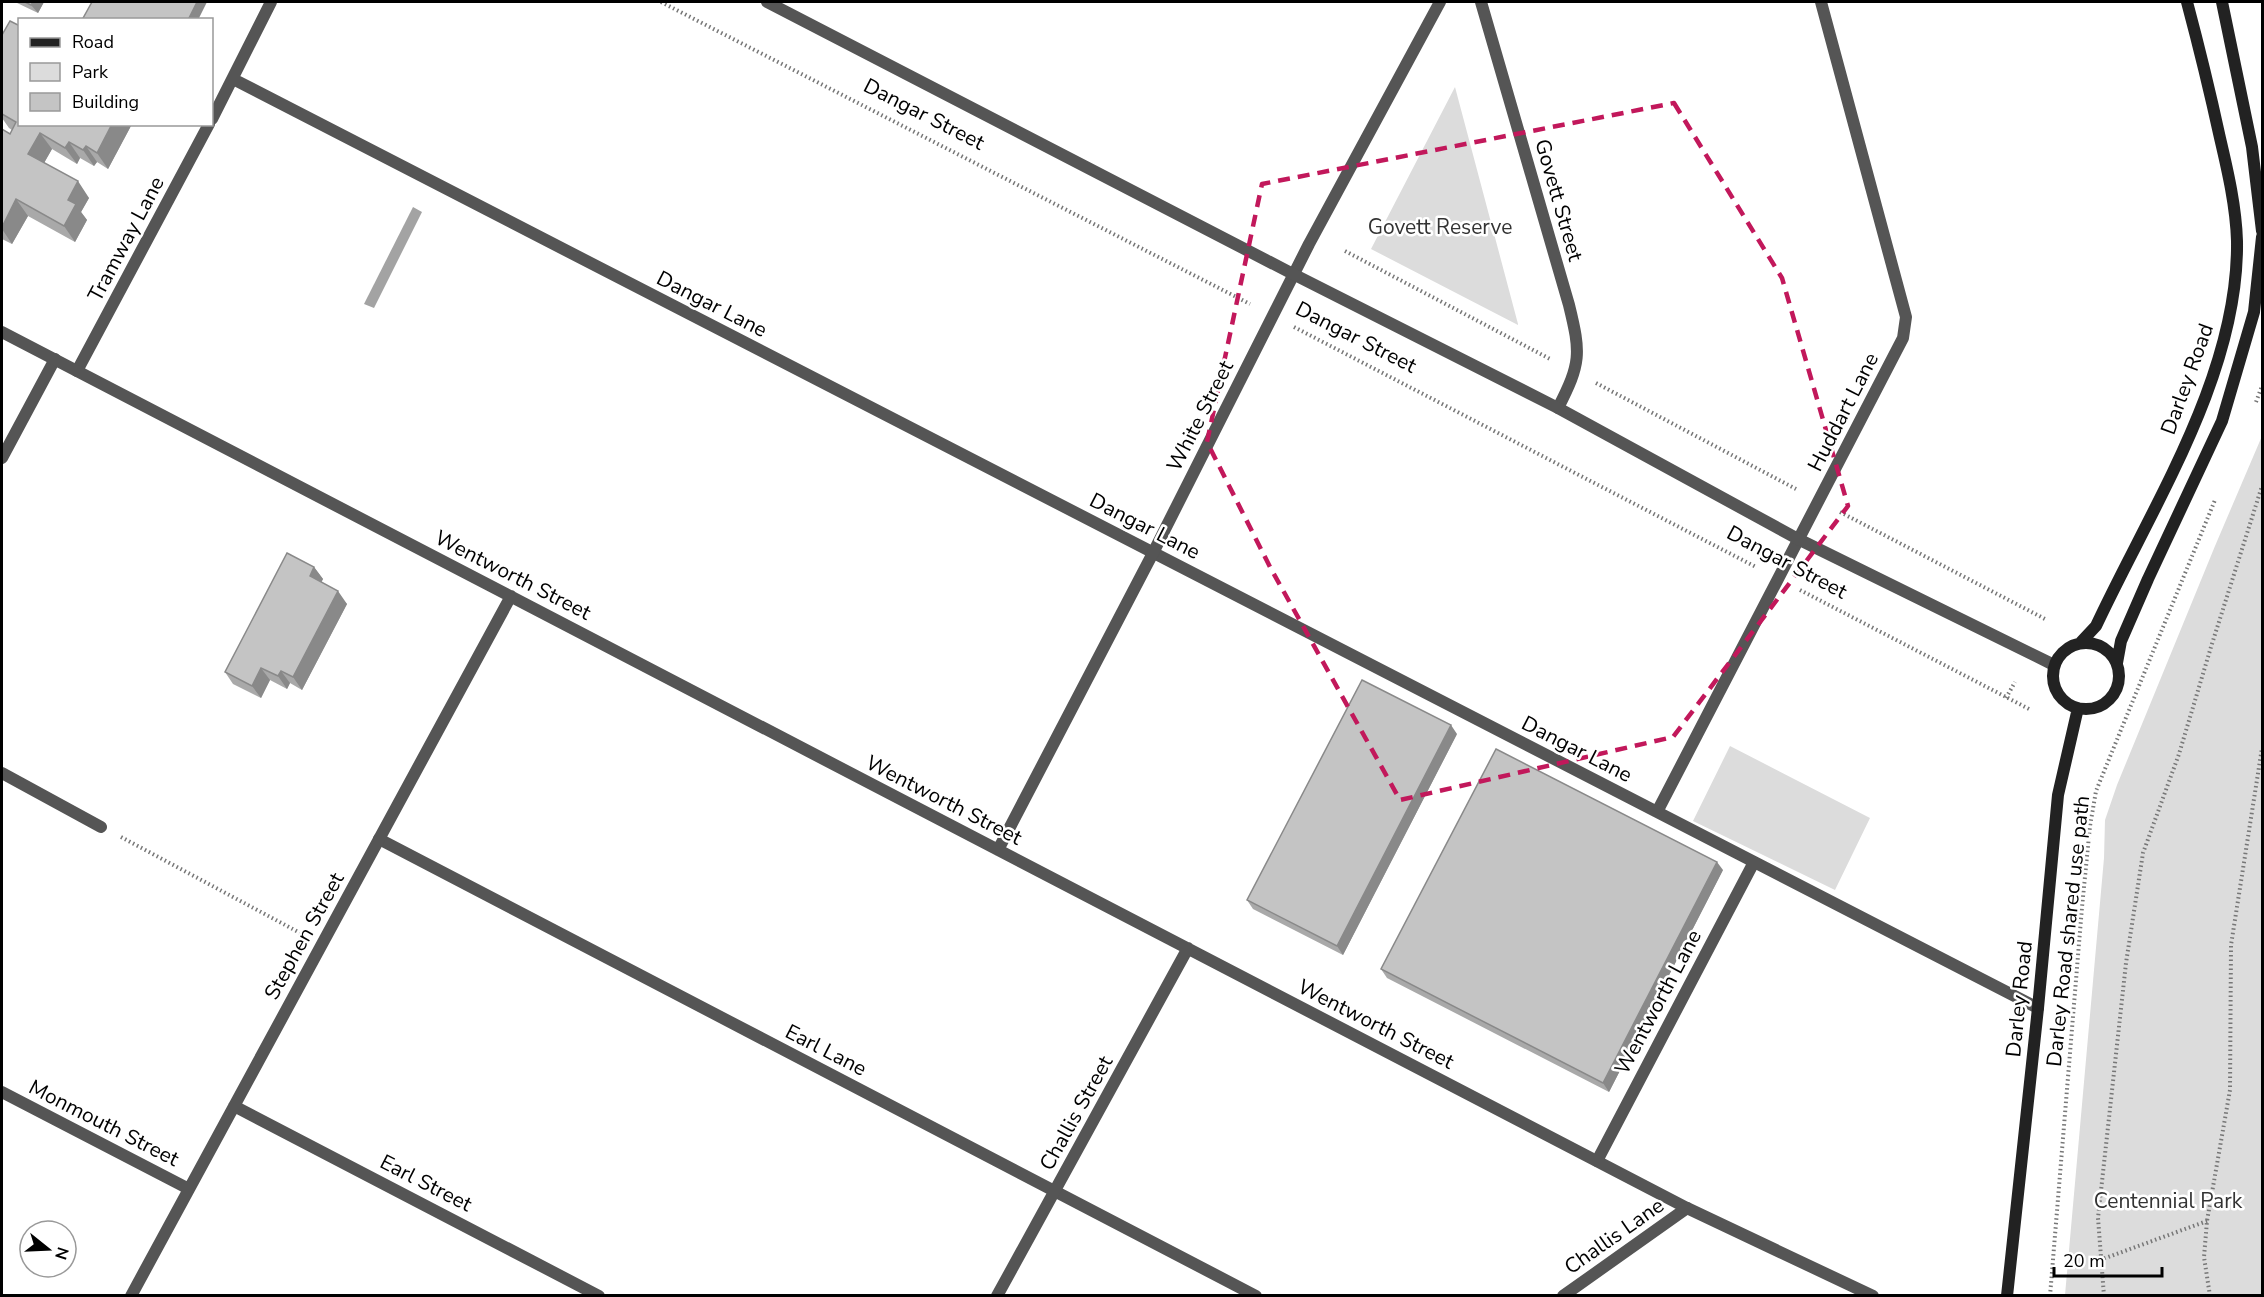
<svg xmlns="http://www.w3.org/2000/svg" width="2264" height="1297" font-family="'Nunito Sans',sans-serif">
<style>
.green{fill:#dcdcdc}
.water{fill:#a3a3a3}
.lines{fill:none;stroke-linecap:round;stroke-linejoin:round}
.path{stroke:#777;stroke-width:4;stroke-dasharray:1.5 3;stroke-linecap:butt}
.service{stroke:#555;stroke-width:12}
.minor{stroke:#555;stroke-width:12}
.tertiary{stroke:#555;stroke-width:12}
.secondary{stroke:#222;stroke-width:12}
.wall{fill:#a9a9a9}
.shaded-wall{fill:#898989}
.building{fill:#c4c4c4;stroke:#898989;stroke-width:1.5}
.marked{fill:none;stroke:#c2185b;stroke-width:4.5;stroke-dasharray:12 8;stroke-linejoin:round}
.labels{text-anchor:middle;stroke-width:5;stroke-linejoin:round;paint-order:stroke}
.street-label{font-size:21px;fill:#000;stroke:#fff}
.park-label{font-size:21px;fill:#333;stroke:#fff}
</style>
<rect width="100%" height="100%" fill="#fff"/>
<!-- green -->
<path class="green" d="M1455 87 1518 324V325L1371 249Z
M2262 436V1295H2065L2104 858 2105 820 2117 785 2215 546Z
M1730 746 1870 818 1835 890 1693 821Z"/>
<!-- water -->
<path class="water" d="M413 207 422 212 374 308 364 304Z"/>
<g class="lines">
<!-- path -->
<path class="path" d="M661 2 1250 304
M1345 251 1552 360
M1294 327 1756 567
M1596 383 1796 489
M2256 402 2262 386
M1840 512 2047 620
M1800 590 2031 710
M2006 698 2015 682
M121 837 302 934
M2100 1260 2207 1221
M2050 1296 2082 907 2090 826 2096 791 2215 500
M2104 1296 2098 1218 2126 963 2143 853 2179 754 2211 647 2262 486
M2210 1296 2204 1257 2207 1221 2230 1090 2231 945 2262 748"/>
<!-- service -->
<path class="service" d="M233 79 2038 1008
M212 119 271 2
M77 371 209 124
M2 458 55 359
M2 773 101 827
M1657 812 1903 338 1906 317 1821 2
M379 839 1256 1296
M1597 1161 1754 862
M1563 1296 1687 1208"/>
<!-- minor -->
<path class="minor" d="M1481 2 1569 305C1581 354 1581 363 1558 408
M2 332 1687 1208 1873 1296
M998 850 1153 553 1309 244 1440 2
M2 1092 189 1189
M234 1106 599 1296
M131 1296 511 596
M997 1296 1188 948"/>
<!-- tertiary -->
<path class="tertiary" d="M767 2 1293 274 1558 408 1798 539 2054 665"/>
<!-- secondary -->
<path class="secondary" d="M2222 2 2252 147 2262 231
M2081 642 2096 626C2151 508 2239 375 2237 241 2236 207 2228 172 2220 138 2210 92 2199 47 2187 2
M2053 676a33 33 0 1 1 66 0a33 33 0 1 1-66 0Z
M2117 663 2121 641 2148 579 2222 421 2254 312 2262 237
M2007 1296 2038 1008 2058 795 2078 708"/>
</g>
<!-- wall -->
<path class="wall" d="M15 2H44L38 13Z
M2 35 20 124H132L108 169 97 162 94 166 80 158 77 164 52 149 44 163 89 198 81 212 87 220 75 242 28 216 12 244 2 239V129L10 134 12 130 9 128 2 118Z
M314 567 323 579 321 582 347 604 302 690 290 683 287 689 270 680 261 698 233 684 225 672Z
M1457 734 1343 955 1253 909 1247 900Z
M1723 870 1609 1092 1387 978 1381 969Z"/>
<!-- shaded-wall -->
<path class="shaded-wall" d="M33 2H44L38 13 31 5Z
M197 2H207L198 20H188Z
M112 124H132L108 169 97 153Z
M40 133 52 149 40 170 28 154Z
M69 142 80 158 77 164 65 148Z
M86 146 97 162 94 166 83 150Z
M78 181 89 198 81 212 87 220 75 242 64 226 68 200Z
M16 199 28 216 12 244 2 229V227Z
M314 567 323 579 318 589 310 576Z
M338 591 347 604 302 690 293 677Z
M261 668 270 680 261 698 252 686Z
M281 671 290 683 287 689 278 676Z
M1451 725 1457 734 1343 955 1337 946Z
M1717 862 1723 870 1609 1092 1603 1083Z"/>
<!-- building -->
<path class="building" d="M25 2H33L31 5Z
M92 2H197L188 20H82Z
M10 21 20 26V124H112L97 153 86 146 83 150 69 142 65 148 40 133 28 154 78 181 68 200 76 204 64 226 16 199 2 227V129L10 134 16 122 2 114V35Z
M287 553 314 567 310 576 338 591 293 677 281 671 278 676 261 668 252 686 225 672Z
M1362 680 1451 725 1337 946 1247 900Z
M1496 749 1717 862 1603 1083 1381 969Z"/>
<!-- marked area -->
<path class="marked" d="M1674 103 1782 278 1848 506 1673 737 1400 800 1270 567 1207 442 1262 184Z"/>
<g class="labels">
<!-- street labels -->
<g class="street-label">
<text transform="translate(924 114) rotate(27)" y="7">Dangar Street</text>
<text transform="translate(1559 200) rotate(74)" y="7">Govett Street</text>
<text transform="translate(126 239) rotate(-62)" y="7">Tramway Lane</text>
<text transform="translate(712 304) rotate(27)" y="7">Dangar Lane</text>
<text transform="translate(1356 337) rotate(27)" y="7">Dangar Street</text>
<text transform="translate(2187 379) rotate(-70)" y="7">Darley Road</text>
<text transform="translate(1843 412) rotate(-63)" y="7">Huddart Lane</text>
<text transform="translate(1200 416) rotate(-63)" y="7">White Street</text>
<text transform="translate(1145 526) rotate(27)" y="7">Dangar Lane</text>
<text transform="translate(1787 562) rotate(28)" y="7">Dangar Street</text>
<text transform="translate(513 575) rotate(27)" y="7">Wentworth Street</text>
<text transform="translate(1577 749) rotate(27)" y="7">Dangar Lane</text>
<text transform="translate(944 800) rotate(27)" y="7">Wentworth Street</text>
<text transform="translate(2068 931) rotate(-84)" y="7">Darley Road shared use path</text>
<text transform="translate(304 936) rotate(-61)" y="7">Stephen Street</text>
<text transform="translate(2019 999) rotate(-84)" y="7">Darley Road</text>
<text transform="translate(1658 1002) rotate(-62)" y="7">Wentworth Lane</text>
<text transform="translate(1376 1024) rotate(27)" y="7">Wentworth Street</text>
<text transform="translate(826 1050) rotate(27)" y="7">Earl Lane</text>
<text transform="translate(1076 1113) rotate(-61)" y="7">Challis Street</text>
<text transform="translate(104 1123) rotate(27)" y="7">Monmouth Street</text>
<text transform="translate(426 1183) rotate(27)" y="7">Earl Street</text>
<text transform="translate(1614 1236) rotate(-35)" y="7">Challis Lane</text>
</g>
<!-- park labels -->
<g class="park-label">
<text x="1440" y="234">Govett Reserve</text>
<text x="2168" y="1208">Centennial Park</text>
</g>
</g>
<!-- border -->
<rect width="2264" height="1297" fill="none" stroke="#000000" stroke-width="6"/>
<!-- legend -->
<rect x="18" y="18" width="195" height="108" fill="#ffffff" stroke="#999999" stroke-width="1.5"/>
<rect x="30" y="38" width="30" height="9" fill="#222222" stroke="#999999" stroke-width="1.5"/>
<text x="72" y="48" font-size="18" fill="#000000">Road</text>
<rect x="30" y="63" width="30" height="18" fill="#dcdcdc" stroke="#999999" stroke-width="1.5"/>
<text x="72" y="78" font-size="18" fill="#000000">Park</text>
<rect x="30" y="93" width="30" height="18" fill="#c4c4c4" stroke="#999999" stroke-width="1.5"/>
<text x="72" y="108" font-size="18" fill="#000000">Building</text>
<!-- north arrow -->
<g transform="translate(48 1249) rotate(108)"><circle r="28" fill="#ffffff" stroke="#999999" stroke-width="1.5"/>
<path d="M0-4.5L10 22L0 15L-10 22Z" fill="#000000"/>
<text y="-9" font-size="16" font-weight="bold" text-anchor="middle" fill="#000000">N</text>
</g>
<!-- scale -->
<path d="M2054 1267v9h108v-9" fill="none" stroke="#000000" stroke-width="3"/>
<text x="2063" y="1267" font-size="18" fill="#000000" stroke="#ffffff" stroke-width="4.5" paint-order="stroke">20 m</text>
</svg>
